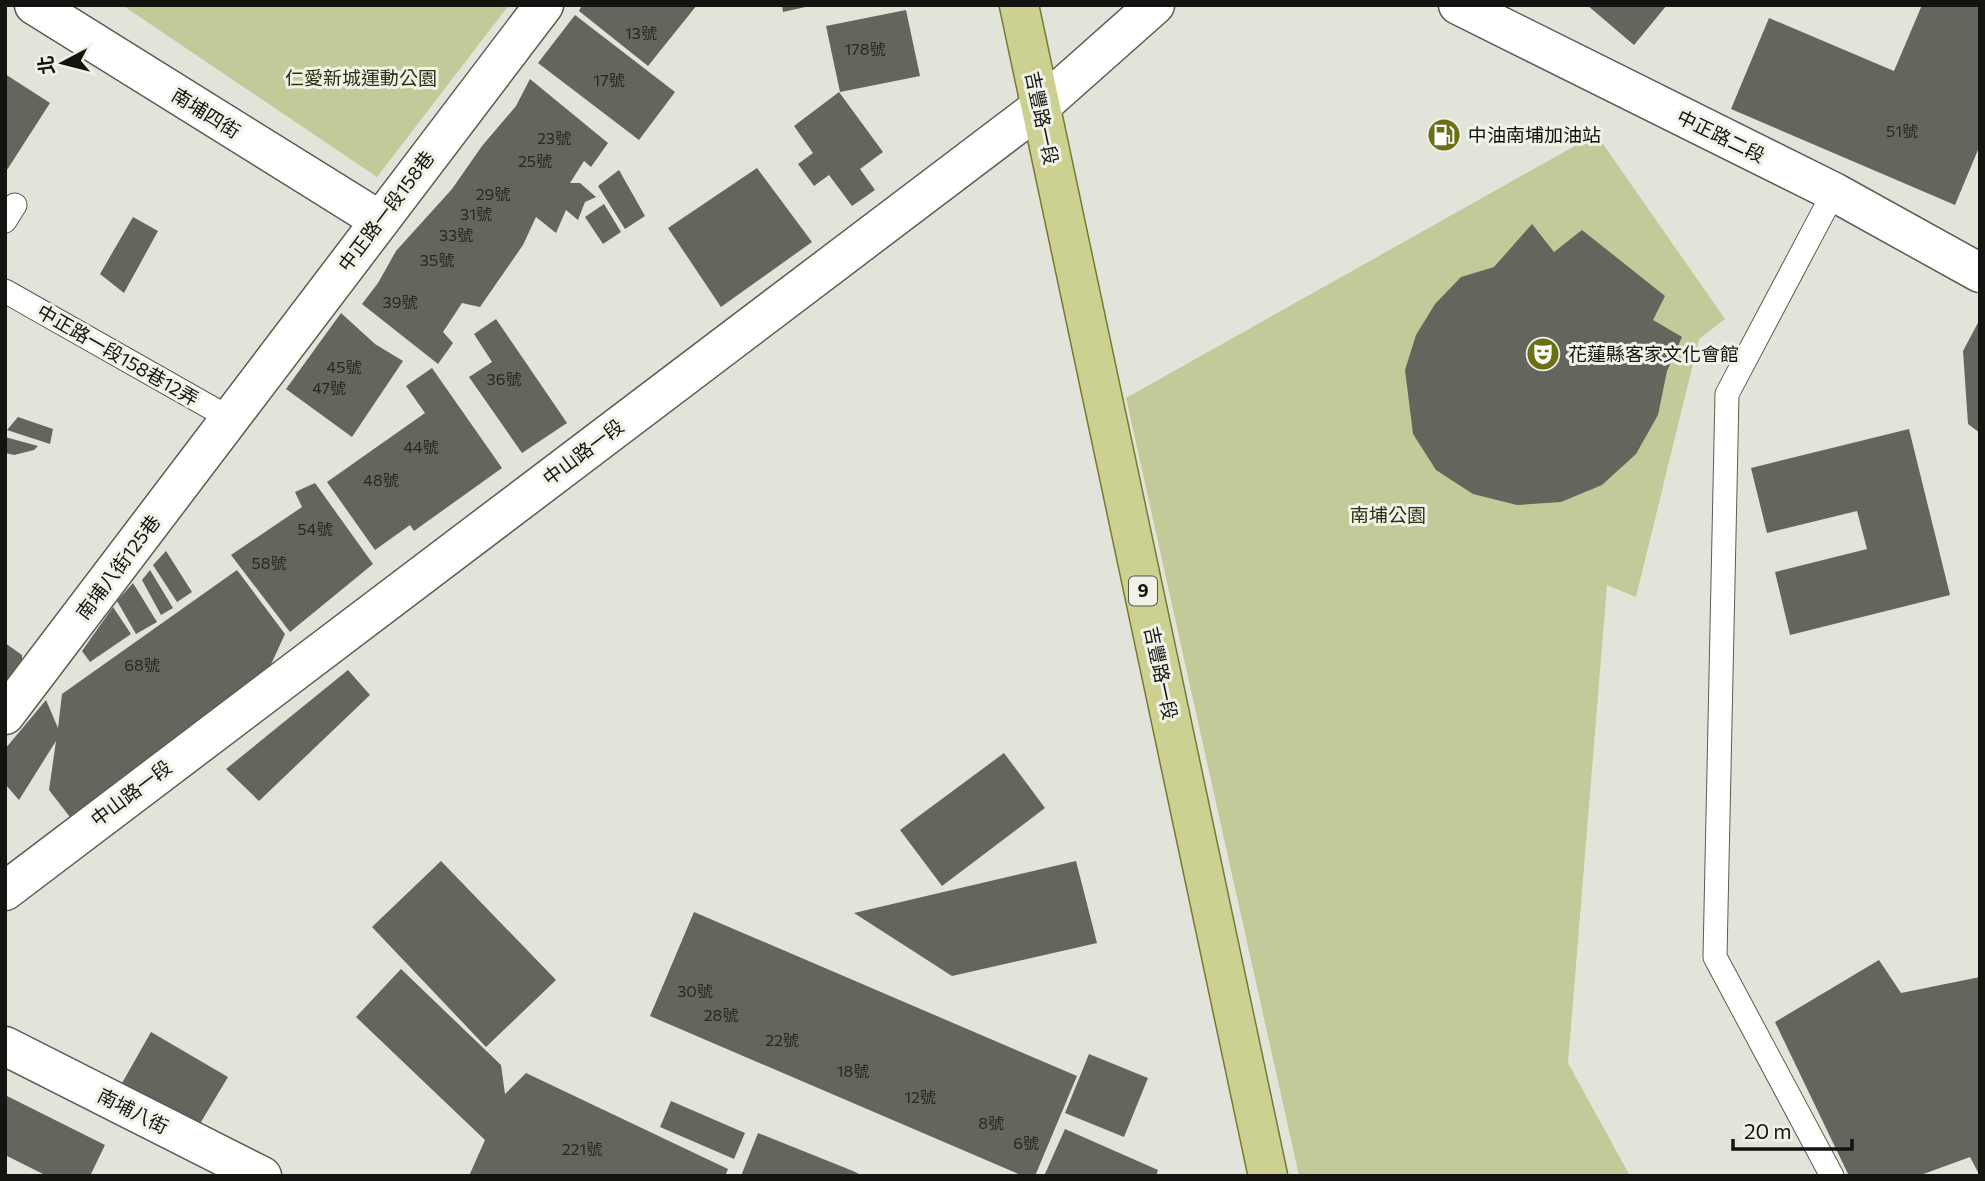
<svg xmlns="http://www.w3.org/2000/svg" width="1985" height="1181" font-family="Commissioner,'Noto Sans TC',sans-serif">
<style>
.green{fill:#c3c998}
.building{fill:#64655c}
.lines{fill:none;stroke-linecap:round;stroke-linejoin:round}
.lane-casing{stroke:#5b5c53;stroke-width:25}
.street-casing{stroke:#5b5c53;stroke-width:41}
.secondary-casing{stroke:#5b5c53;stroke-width:41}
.primary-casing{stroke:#757a34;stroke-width:41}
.lane{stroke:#fff;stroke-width:23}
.street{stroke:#fff;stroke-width:38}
.secondary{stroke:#fff;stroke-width:38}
.primary{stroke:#ccd091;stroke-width:38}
.labels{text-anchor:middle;stroke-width:6;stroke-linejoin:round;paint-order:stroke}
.number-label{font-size:16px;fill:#272823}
.shield{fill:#f0f2e7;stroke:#555650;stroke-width:2}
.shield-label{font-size:18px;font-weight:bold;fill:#131310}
.park-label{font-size:19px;fill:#2d2f11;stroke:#f0f2e7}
.street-label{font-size:19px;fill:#131310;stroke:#f0f2e7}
.poi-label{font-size:19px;fill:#131310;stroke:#f0f2e7;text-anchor:start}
</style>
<rect width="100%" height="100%" fill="#e3e4d9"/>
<!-- green -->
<path class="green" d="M122 5H509L377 177Z
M1596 134 1725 319 1699 339 1636 597 1607 585 1568 1063 1630 1176H1299L1126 398Z"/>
<!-- building -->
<path class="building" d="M582 5H697L648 66 579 11Z
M782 5H810V6L783 12Z
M1587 5H1667L1634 45Z
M1922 5H1980V145L1955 205 1731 109 1769 18 1894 71Z
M906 10 920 76 840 92 826 26Z
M575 15 675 92 639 140 538 63Z
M5 74 50 103 5 173Z
M530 79 608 143 591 167 584 161 570 183H580L596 197 585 202 578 220 566 210 556 233 536 217 523 245 480 307 462 303 443 332 453 343 438 364 362 304 378 283 396 251 452 189 482 146 516 106Z
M839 92 883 152 860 169 875 190 852 206 829 175 814 186 798 164 813 153 794 126Z
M757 168 812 242 721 307 668 228Z
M619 170 645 216 625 229 598 186Z
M604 204 621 232 603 244 585 217Z
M133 217 158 231 124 293 100 274Z
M1532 224 1554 252 1582 230 1665 296 1653 320 1682 337 1667 371 1658 415 1636 454 1602 485 1561 502 1517 505 1473 494 1436 470 1413 434 1405 370 1416 335 1435 304 1461 277 1494 267Z
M341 313 375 344 403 361 352 437 286 389Z
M496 319 567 423 522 453 469 377 492 362 474 334Z
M1980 319V433L1968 424 1963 351Z
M432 368 502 468 414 531 410 525 375 550 327 482 425 413 406 386Z
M18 417 53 429 50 444 7 430Z
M1909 429 1950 595 1790 635 1775 572 1867 549 1857 511 1767 533 1751 468Z
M5 437 38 446 34 450 14 455 5 453Z
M315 483 373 564 290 632 231 555 302 507 295 492Z
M166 551 192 592 177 602 153 565Z
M150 570 173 608 161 615 142 580Z
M237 570 285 634 267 673 73 821 49 790 56 741 19 800 5 784V749L46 700 58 728 62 694Z
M133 583 157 622 136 634 117 601Z
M113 607 131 634 90 662 82 651Z
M5 643 22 655V679L5 698Z
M348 670 370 695 259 801 226 769Z
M1004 753 1045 808 942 886 900 830Z
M441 861 556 980 486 1047 372 927Z
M1076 861 1097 943 952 976 854 913Z
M694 912 1077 1076 1035 1176H1023L650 1016Z
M1879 960 1901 993 1980 977V1176L1970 1157 1918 1176H1849L1775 1022Z
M401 969 501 1065 505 1094 526 1073 728 1169 725 1176H469L485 1140 356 1017Z
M151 1032 228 1077 192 1137 117 1092Z
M1089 1054 1148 1078 1124 1137 1065 1113Z
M5 1095 105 1145 90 1176H47L5 1155Z
M671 1101 745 1133 734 1159 660 1127Z
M1065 1129 1158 1170 1156 1176H1044Z
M758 1133 853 1171 863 1176H741Z"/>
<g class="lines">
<defs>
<path id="lane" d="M5 221 15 205
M5 291 231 419
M1832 1176 1715 957 1727 394 1834 192"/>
<path id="street" d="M34 5 379 220
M5 715 544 5
M5 1046 262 1176"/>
<path id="secondary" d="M1458 5 1834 192 1980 273
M5 891 1040 107 1155 5"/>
<path id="primary" d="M1019 5 1268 1176"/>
</defs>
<!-- lane casing -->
<use href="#lane" class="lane-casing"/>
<!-- street casing -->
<use href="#street" class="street-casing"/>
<!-- secondary casing -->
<use href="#secondary" class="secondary-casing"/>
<!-- primary casing -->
<use href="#primary" class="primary-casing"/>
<!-- lane -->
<use href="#lane" class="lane"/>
<!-- street -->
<use href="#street" class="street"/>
<!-- secondary -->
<use href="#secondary" class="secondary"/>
<!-- primary -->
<use href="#primary" class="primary"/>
</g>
<!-- icons -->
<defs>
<symbol id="fuel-disc" viewBox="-11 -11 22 22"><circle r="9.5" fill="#6b7016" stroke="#f0f2e7"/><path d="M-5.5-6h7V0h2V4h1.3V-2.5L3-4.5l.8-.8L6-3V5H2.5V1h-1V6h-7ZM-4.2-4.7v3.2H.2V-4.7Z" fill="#fff"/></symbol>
<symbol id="theatre-disc" viewBox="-11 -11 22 22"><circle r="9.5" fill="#6b7016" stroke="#f0f2e7"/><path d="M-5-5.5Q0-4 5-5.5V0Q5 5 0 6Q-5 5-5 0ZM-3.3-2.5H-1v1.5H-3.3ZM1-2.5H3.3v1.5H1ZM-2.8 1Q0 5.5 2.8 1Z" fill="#fff"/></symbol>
</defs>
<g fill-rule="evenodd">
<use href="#fuel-disc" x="1425" y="116" width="38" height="38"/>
<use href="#theatre-disc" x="1524" y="335" width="38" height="38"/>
</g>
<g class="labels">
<!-- number labels -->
<g class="number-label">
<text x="641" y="39">13號</text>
<text x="865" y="55">178號</text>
<text x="609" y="86">17號</text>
<text x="1902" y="137">51號</text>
<text x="554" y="144">23號</text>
<text x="535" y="167">25號</text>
<text x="493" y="200">29號</text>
<text x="476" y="220">31號</text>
<text x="456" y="241">33號</text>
<text x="437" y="266">35號</text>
<text x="400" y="308">39號</text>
<text x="344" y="373">45號</text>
<text x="504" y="385">36號</text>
<text x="329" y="394">47號</text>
<text x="421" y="453">44號</text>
<text x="381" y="486">48號</text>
<text x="315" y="535">54號</text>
<text x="269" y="569">58號</text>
<text x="142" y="671">68號</text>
<text x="695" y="997">30號</text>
<text x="721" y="1021">28號</text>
<text x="782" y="1046">22號</text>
<text x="853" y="1077">18號</text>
<text x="920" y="1103">12號</text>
<text x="991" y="1129">8號</text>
<text x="1026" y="1149">6號</text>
<text x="582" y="1155">221號</text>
</g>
<!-- shield labels -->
<rect class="shield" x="1129" y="576.5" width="28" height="29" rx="5"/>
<g class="shield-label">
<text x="1143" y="597">9</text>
</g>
<!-- park labels -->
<g class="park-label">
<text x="361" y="85">仁愛新城運動公園</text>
<text x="1388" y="522">南埔公園</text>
</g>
<!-- street labels -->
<g class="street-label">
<text transform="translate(206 113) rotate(32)" y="7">南埔四街</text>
<text transform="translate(1042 118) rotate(78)" y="7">吉豐路一段</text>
<text transform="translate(1721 136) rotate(26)" y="7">中正路二段</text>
<text transform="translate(386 211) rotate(-53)" y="7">中正路一段158巷</text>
<text transform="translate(118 355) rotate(30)" y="7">中正路一段158巷12弄</text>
<text transform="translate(583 452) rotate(-37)" y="7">中山路一段</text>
<text transform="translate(118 567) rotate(-53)" y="7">南埔八街125巷</text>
<text transform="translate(1161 673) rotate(78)" y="7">吉豐路一段</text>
<text transform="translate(131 793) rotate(-37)" y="7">中山路一段</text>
<text transform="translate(133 1111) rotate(27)" y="7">南埔八街</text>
</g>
<!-- poi labels -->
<g class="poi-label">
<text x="1468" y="142">中油南埔加油站</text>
<text x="1568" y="361">花蓮縣客家文化會館</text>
</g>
</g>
<!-- border -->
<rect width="1985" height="1181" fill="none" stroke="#131310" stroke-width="14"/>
<!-- north arrow -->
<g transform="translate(63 63) rotate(263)" stroke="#f0f2e7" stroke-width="5" paint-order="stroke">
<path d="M0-5L12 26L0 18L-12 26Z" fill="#131310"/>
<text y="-10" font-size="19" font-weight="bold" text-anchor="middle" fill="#131310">北</text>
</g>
<!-- scale -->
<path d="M1733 1139v10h119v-10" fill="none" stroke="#131310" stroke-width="3.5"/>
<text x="1744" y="1139" font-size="21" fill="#131310" stroke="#f0f2e7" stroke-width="5" paint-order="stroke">20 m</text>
</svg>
